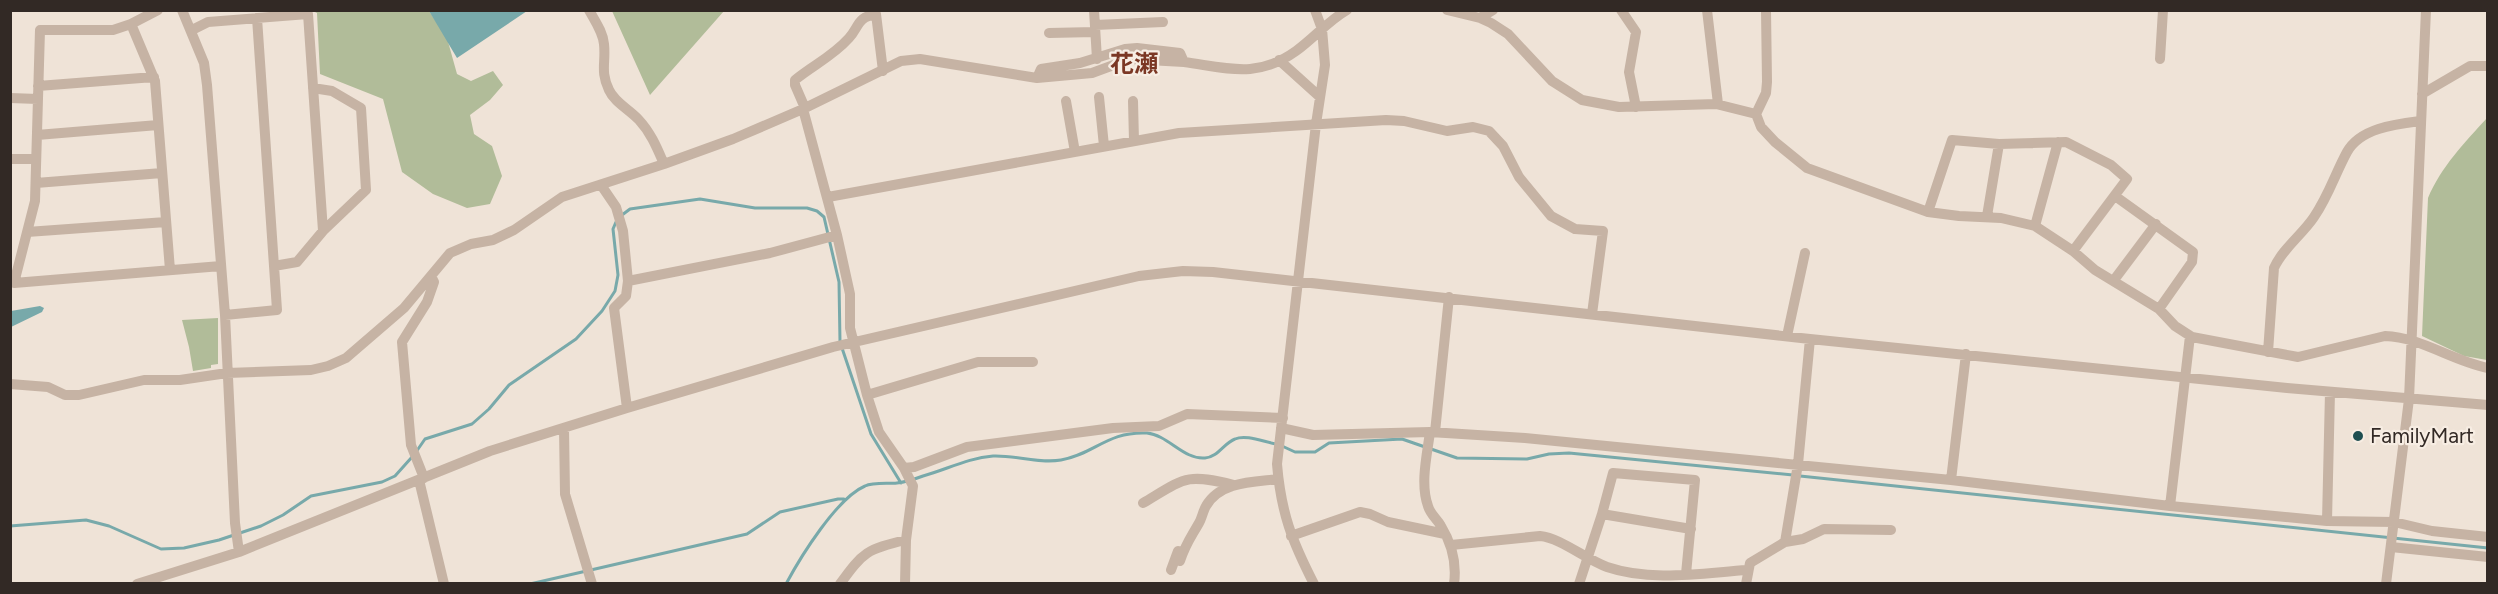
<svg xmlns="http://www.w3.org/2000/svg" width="2498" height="594" font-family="Figtree,'Noto Sans JP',sans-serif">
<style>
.green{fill:#b1bc99}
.water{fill:#78a9aa}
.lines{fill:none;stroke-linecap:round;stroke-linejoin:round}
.stream{stroke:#78a9aa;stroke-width:3}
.minor{stroke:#c6b3a4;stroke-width:10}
.poi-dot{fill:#1e4e50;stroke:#f7ede3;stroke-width:2}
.labels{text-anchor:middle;stroke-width:4.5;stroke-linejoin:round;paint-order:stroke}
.poi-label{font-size:21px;fill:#322925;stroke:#f7ede3;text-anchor:start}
.quarter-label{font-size:24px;font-weight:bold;fill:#7b3724;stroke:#f7ede3}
</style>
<rect width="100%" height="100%" fill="#efe3d7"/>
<!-- green -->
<path class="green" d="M313 11H429L447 38 457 74 471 81 493 71 503 85 490 100 470 115 474 134 492 146 502 176 490 204 467 208 433 194 402 172 383 99 320 74 317 13Z
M612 11H724L650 95Z
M2487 118V360L2464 356 2422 336 2428 198C2441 167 2465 142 2487 118Z
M218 318V364L211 365V368L193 371 189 347 182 320Z"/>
<!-- water -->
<path class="water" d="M429 11H527L457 58Z
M40 306 44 308 42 312 11 327V311Z"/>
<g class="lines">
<!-- stream -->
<path class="stream" d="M622 215 630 209 700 199 755 208H807L817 211 824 217 839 282 840 342
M842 348 871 434 901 483
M1282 446 1295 452H1315L1329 443 1402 439 1425 447
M1431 449 1457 458 1527 459 1549 454 1569 453 1793 475
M416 452 425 439 472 424 489 409 509 385 576 339 602 311 615 291 618 275 613 229 616 222
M1800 476 2488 548
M10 526 86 520 109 526 161 549 184 548 219 540 261 526 283 515 311 496 382 482 395 476 412 457
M530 584 747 534 780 512 838 499H844
M786 584C801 556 837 498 865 486 873 482 888 484 897 483 906 482 915 479 923 476 948 469 968 458 993 456 1016 455 1039 464 1061 460 1095 454 1107 431 1147 433 1168 435 1184 460 1205 458 1218 457 1224 443 1235 439 1246 434 1264 442 1276 444"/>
<!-- minor -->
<path class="minor" d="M158 10 131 24 113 30H40L35 201 14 283 221 266
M182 10 204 63 207 85 225 315 235 523 239 552
M589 10C595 21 603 32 604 44 606 63 600 71 609 90 615 103 629 109 639 120 651 133 657 148 664 164
M1094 10 1097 59
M1447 10 1480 18 1491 23 1508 34 1552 81 1582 100 1619 107 1716 104 1756 114
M1621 10 1636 32 1629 72 1636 107
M1707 10 1718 104
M1766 10 1767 82 1766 93 1756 114 1761 127 1775 142 1807 168 1928 212 1959 216 2001 218 2035 226 2073 251 2095 270 2159 309 2175 326 2192 337 2298 357 2385 336C2421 337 2452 361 2488 368
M257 18 274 266
M1480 18 1493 10
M131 24 155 81 170 270
M1095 25 1163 22
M192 30 208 22 308 14 323 231
M1049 33 1095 32
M2160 59 2163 10
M1279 60 1320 97
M1037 78 1092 73 1130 59 1184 62
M38 86 154 77
M2422 94 2470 66H2488
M1099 97 1104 146
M10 98 38 99
M1066 101 1075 152
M1133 101 1134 141
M805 108 795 85V80C813 65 832 57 849 38 859 27 857 17 876 14L883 71
M803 109 837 235 850 294V328L867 395 879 432 904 468 913 486 906 540 905 584
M37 135 158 125
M10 159H36
M36 183 162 173
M601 185 616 207 623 231 628 281 626 296 614 308 627 408
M2115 196 2193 252 2192 262 2159 309
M828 197 1179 133 1386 120 1404 121 1447 131 1473 127 1489 131 1503 146 1519 177 1551 216 1575 229 1603 231 1592 314
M1928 212 1952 140 1999 144 2066 142 2111 165 2127 179 2073 251
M1987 216 1999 144
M2035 226 2058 142
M27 232 166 222
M2114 280 2156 224
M628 281 770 253 837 235
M225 315 277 310 274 266 297 262 323 231 366 190 361 108 332 91 313 88
M1787 336 1805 253
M2268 352 2274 268C2283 248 2302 235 2314 217 2329 195 2335 174 2347 152 2360 128 2396 124 2420 121
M10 384 48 387 65 395H79L144 380H180L227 373 311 370 328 366 346 358 404 308 450 253 471 244 493 240 514 230 562 197 664 164 733 139 803 109 901 61 920 59 1037 78 1041 69 1080 63 1125 49 1137 48 1180 53 1184 62C1228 68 1257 79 1296 51 1314 38 1328 21 1347 10
M867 395 978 362H1033
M564 428 565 494 592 584
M1281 428 1313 435 1430 432 1525 438 1951 480 2170 506 2327 521 2394 522 2432 531 2488 537
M1430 432C1427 455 1420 484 1428 506 1430 514 1437 519 1441 526 1452 544 1457 562 1454 584
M1435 432 1449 297
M904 468 914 467 967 447 1113 428 1159 426 1187 414 1283 418
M424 478 411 445 402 342 427 302 434 282 431 276
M419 480 444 584
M1951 480 1966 354
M1143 503C1185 478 1185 473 1234 485
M2170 506 2190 336
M1602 514 1691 529
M2327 521 2330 392
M1291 536 1360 512 1370 514 1388 522 1445 534
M1785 542 1803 539 1824 529 1891 530
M1451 545 1540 536C1561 538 1585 559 1607 567 1651 582 1702 573 1747 570
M2391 547 2488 557
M1180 561C1186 543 1190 539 1199 523 1202 518 1203 511 1206 506 1220 481 1254 482 1278 479
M1171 570 1178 551
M137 584 239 552 490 451 627 408 833 347 1139 276 1183 271 1213 272 1810 339 2287 388 2488 405
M840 584C863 552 867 549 906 540
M1314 584C1292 541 1281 513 1277 464L1316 124 1325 65 1322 29 1315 10
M1579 584 1602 514 1613 473 1695 480 1686 574
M1746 584 1750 563 1785 542 1798 464 1810 339
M2386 584 2409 399 2426 10"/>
</g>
<!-- markers -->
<circle class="poi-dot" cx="2358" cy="436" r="6"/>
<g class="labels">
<!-- poi labels -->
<g class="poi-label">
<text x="2370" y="443">FamilyMart</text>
</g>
<!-- quarter labels -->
<g class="quarter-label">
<text x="1134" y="72">花瀬</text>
</g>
</g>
<!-- border -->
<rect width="2498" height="594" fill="none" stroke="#322925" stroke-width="24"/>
</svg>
